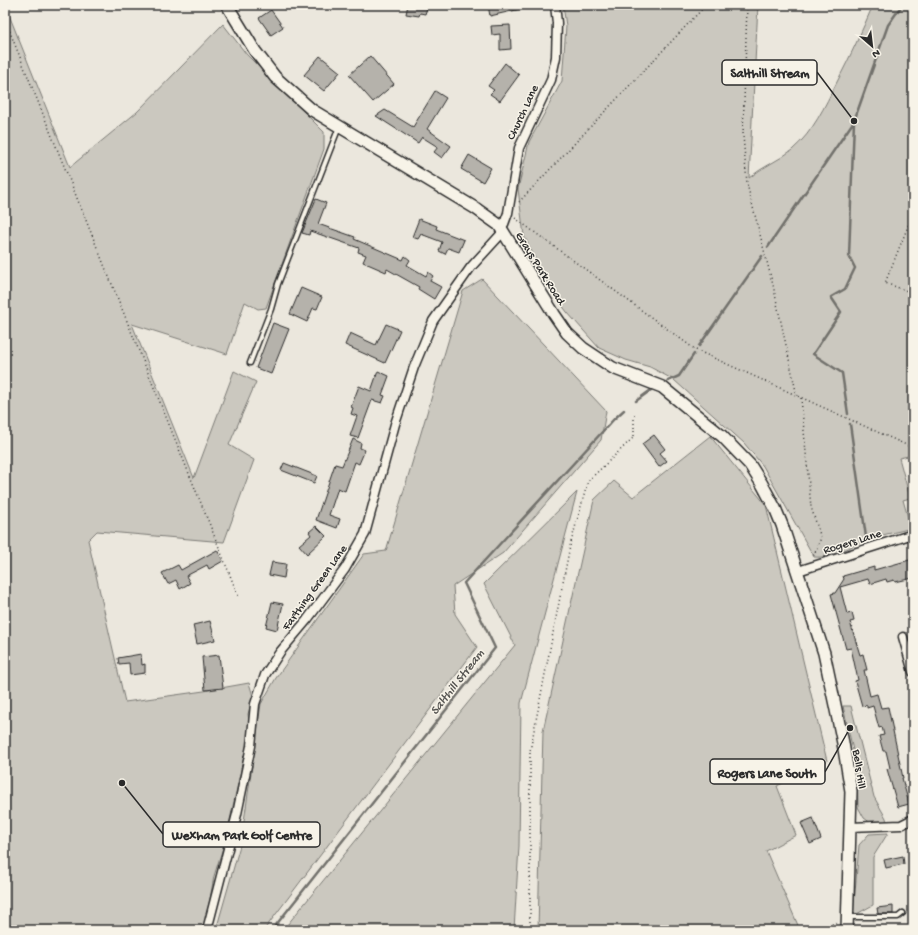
<svg xmlns="http://www.w3.org/2000/svg" width="918" height="935" font-family="'Gochi Hand',sans-serif">
<style>
.green{fill:#cbc8bf;stroke:#7b7a75}
.lines{fill:none;stroke-linecap:round;stroke-linejoin:round}
.stream{stroke:#72716c;stroke-width:2.5}
.building{fill:#b5b2ab;stroke:#2b2b2b}
.lane-casing{stroke:#2b2b2b;stroke-width:7}
.street-casing{stroke:#2b2b2b;stroke-width:11}
.secondary-casing{stroke:#2b2b2b;stroke-width:14}
.path{stroke:#2b2b2b;stroke-width:1.5;stroke-dasharray:1 3;stroke-linecap:butt}
.lane{stroke:#f7f3e8;stroke-width:4}
.street{stroke:#f7f3e8;stroke-width:8}
.secondary{stroke:#f7f3e8;stroke-width:11}
.labels{text-anchor:middle;stroke-width:3;stroke-linejoin:round;paint-order:stroke}
.street-label{font-size:12px;fill:#2b2b2b;stroke:#f7f3e8}
.water-label{font-size:13px;font-style:italic;fill:#555451;stroke:#f7f3e8}
.leader{fill:none;stroke:#2b2b2b;stroke-width:1.5}
.callout-dot{fill:#2b2b2b;stroke:#f7f3e8;stroke-width:1.5}
.callout{fill:#f7f3e8;stroke:#2b2b2b;stroke-width:1.5}
.callout-label{font-size:13px;text-anchor:middle;font-weight:bold;fill:#2b2b2b}
</style>
<rect width="100%" height="100%" fill="#ebe7dd"/>
<filter id="ink" filterUnits="userSpaceOnUse"><feTurbulence type="fractalNoise" baseFrequency=".025" numOctaves="2"/><feDisplacementMap in="SourceGraphic" scale="8" xChannelSelector="R" yChannelSelector="G"/><feConvolveMatrix kernelMatrix="1 2 1 2 8 2 1 2 1" color-interpolation-filters="sRGB"/></filter>
<g filter="url(#ink)">
<!-- green -->
<path class="green" d="M5 5 70 167 137 112 223 24 247 55 324 132V149L267 305 266 308 258 309 245 302 227 354 132 324 194 478 234 371 256 382 229 445 254 460 224 542 97 531 88 540 125 702 204 691 249 683 253 696 248 714 250 729 226 838 214 876 206 922 203 930H5Z
M563 5H758L749 178C762 167 778 161 792 150 814 131 824 107 837 82 850 57 862 31 873 5H913V455L899 458 910 498 903 500 911 528C898 532 884 534 872 538 852 544 835 559 814 557L763 466 744 443 674 380 650 367 626 360 599 348 567 312 550 289 524 236 518 189 529 142 562 81 566 26Z
M482 279 606 411 601 440 503 553 453 586 455 614 477 647 264 930H216L241 842 261 704 276 678 364 554 386 551 463 291Z
M710 436 766 505 827 761 777 786 796 835 766 851 800 930H538L543 731 594 500 614 481 633 497Z
M577 492 521 703 519 846 514 930H283L515 645 484 584Z
M843 706H851L874 797 886 818 887 823H871L864 818 858 807 857 768Z
M888 833 873 857V905L853 916 859 845 869 834Z"/>
<g class="lines">
<!-- stream -->
<path class="stream" d="M768 247 854 121 888 25 902 5
M699 346 762 256
M668 381 679 376 694 354
M636 401 651 390
M848 414 842 373 813 354 841 312 831 297 845 289 855 268 849 256 854 121
M850 424 866 537
M272 930 495 648 464 583 614 419 624 410"/>
</g>
<!-- building -->
<path class="building" d="M408 5H428L425 14 420 13 419 16 406 14Z
M488 5H525V8L490 16Z
M271 10 283 27 271 35 259 18Z
M510 25 511 49 500 50V34L492 35 491 26Z
M320 56 340 72 324 91 304 75Z
M370 56 394 84 373 102 349 75Z
M505 63 519 75 500 101 490 94 494 90 488 86Z
M435 91 446 98 427 129 451 146 442 158 434 152 438 147 422 137 418 143 376 116 385 110 413 127Z
M469 155 491 168 483 182 461 169Z
M316 199 326 203 318 224 355 237 354 239 403 260 405 256 410 260 407 265 426 276 428 272 433 276 430 281 441 287 434 299 418 289 419 287 387 269 386 272 363 262 366 255 358 252 359 248 310 231 309 235 302 233Z
M419 219 437 226 436 229 464 240 459 252 448 248 445 254 439 251 442 242 421 234 418 239 412 237Z
M301 288 322 297 317 309 313 308 307 322 290 314Z
M273 323 289 329 271 374 256 368Z
M386 324 400 330 385 363 345 345 350 333 376 345Z
M378 371 389 376 382 395 385 396 382 403 372 400 358 438 350 436 357 416 351 414 353 408 351 407 359 386 371 391Z
M654 435 665 449 660 453 667 461 659 467 642 444Z
M353 439 361 443 360 448 365 450 359 464 355 462 345 491 338 488 329 515 340 519 337 528 316 520 335 464 342 466Z
M284 463 317 476 314 483 281 470Z
M316 526 326 536 307 554 299 545 311 535 309 532Z
M217 550 223 561 209 569 207 565 186 576 190 583 180 589 176 580 168 584 162 573 178 565 181 570Z
M913 559V578L895 582 894 580 887 582 886 579 870 584 868 579 840 587 847 614 852 613 854 621 850 622 860 655 863 654 867 670H864L870 696 877 694 881 708 888 707 903 778H902L909 804 898 807 887 769 890 768 886 751H883L879 736 884 735 882 727 879 728 873 706 867 708V705L862 706 855 681 858 680 851 648 846 649 831 594 835 593 844 579 843 576 874 567V570Z
M272 562 286 564 284 578 269 575Z
M272 602 283 604 277 630 266 627Z
M210 621 215 640 197 644 193 625Z
M141 654 142 665 145 664V673L130 675 129 663 119 664 118 658Z
M219 655 223 688 205 690 202 657Z
M813 818 821 839 810 844 801 823Z
M903 856 904 864 886 868 884 860Z
M893 906V914H878L877 908Z"/>
<g class="lines">
<defs>
<path id="lane" d="M250 363 271 309 278 284 339 127
M848 917H898L903 913"/>
<path id="street" d="M499 225 504 224 508 213 519 148 551 80 556 57 557 23 555 5
M798 571 913 534
M903 637 913 672
M850 827 901 825 913 819
M207 930 237 814 251 746 255 704 265 675 280 652 307 620 345 569 365 534 395 424 414 367 433 321 471 267 503 232"/>
<path id="secondary" d="M227 5 255 51 275 77 312 110 475 208 499 225 554 314 567 333 583 348 613 368 662 387 722 436 750 465 762 484 775 508 782 525 824 653 843 743 851 791 847 930"/>
</defs>
<!-- lane casing -->
<use href="#lane" class="lane-casing"/>
<!-- street casing -->
<use href="#street" class="street-casing"/>
<!-- secondary casing -->
<use href="#secondary" class="secondary-casing"/>
<!-- path -->
<path class="path" d="M747 5 743 135 747 184 773 285 797 396
M5 20 83 213 218 545 239 598
M519 202 706 5
M913 214 885 283 913 293
M515 218 696 350 913 448
M801 398 811 507 821 538 813 557
M530 930V751L570 546 588 481 634 437V415
M817 930 838 922"/>
<!-- lane -->
<use href="#lane" class="lane"/>
<!-- street -->
<use href="#street" class="street"/>
<!-- secondary -->
<use href="#secondary" class="secondary"/>
</g>
</g>
<g class="labels">
<!-- street labels -->
<g class="street-label">
<text transform="translate(522 112) rotate(-65)" y="4">Church Lane</text>
<text transform="translate(541 268) rotate(58)" y="4">Grays Park Road</text>
<text transform="translate(852 541) rotate(-17)" y="4">Rogers Lane</text>
<text transform="translate(314 587) rotate(-54)" y="4">Farthing Green Lane</text>
<text transform="translate(860 769) rotate(82)" y="4">Bells Hill</text>
</g>
<!-- water labels -->
<g class="water-label">
<text transform="translate(456 681) rotate(-52)" y="5">Salthill Stream</text>
</g>
</g>
<!-- callouts -->
<path class="leader" d="M854 121L817 72M850 728L825 772M122 783L163 834"/>
<g class="callout-dot">
<circle cx="854" cy="121" r="4"/>
<circle cx="850" cy="728" r="4"/>
<circle cx="122" cy="783" r="4"/>
</g>
<g class="callout">
<rect x="722" y="60" width="95" height="25" rx="4"/>
<rect x="710" y="759" width="115" height="25" rx="4"/>
<rect x="163" y="822" width="157" height="25" rx="4"/>
</g>
<g class="callout-label">
<text x="770" y="77">Salthill Stream</text>
<text x="767" y="777">Rogers Lane South</text>
<text x="242" y="839">Wexham Park Golf Centre</text>
</g>
<!-- margin -->
<rect width="918" height="935" fill="none" stroke="#f7f3e8" stroke-width="20"/>
<rect x="10" y="10" width="898" height="915" fill="none" stroke="#2b2b2b" stroke-width="1.5" filter="url(#ink)"/>
<!-- north arrow -->
<g transform="translate(872 46) rotate(152)" stroke="#f7f3e8" stroke-width="3" paint-order="stroke">
<path d="M0-3L7 15L0 10L-7 15Z" fill="#2b2b2b"/>
<text y="-6" font-size="11" font-weight="bold" text-anchor="middle" fill="#2b2b2b">N</text>
</g>
</svg>
